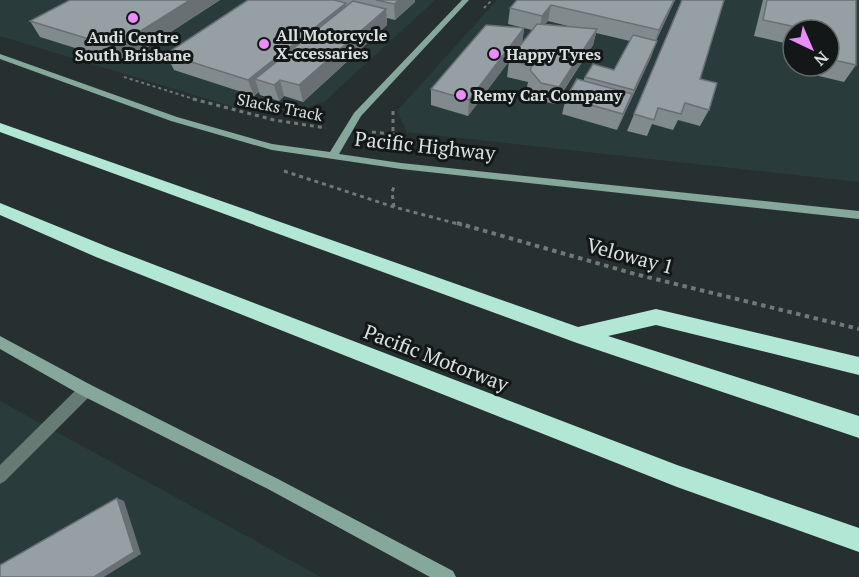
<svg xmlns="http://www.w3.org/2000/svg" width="859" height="577" font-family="'PT Serif',serif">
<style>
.built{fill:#2a3b3b;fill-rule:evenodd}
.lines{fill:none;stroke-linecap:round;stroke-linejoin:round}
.path-far2{stroke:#707878;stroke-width:2;stroke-dasharray:3 3;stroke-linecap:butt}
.path-far1{stroke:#707878;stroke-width:3;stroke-dasharray:4 4;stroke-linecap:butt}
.path{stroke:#707878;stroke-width:4;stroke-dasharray:4.5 4.5;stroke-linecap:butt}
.lane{fill:#677b74;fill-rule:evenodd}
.secondary{fill:#86a79b;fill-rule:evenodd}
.highway{fill:#b3e7d5;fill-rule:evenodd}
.wall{fill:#818a8d;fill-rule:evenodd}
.shaded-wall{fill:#697073}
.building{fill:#96a0a4;stroke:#697073;stroke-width:1.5}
.poi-dot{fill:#ec8cfb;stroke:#131717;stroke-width:2}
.labels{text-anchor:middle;stroke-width:6;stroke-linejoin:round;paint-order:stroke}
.far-poi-label{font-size:16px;font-weight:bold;fill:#dbe1e1;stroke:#131717;text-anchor:start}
.far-street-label{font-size:16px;fill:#dbe1e1;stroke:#131717}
.street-label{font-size:20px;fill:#dbe1e1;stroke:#131717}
</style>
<rect width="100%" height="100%" fill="#273030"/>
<!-- built -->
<path class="built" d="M0 0H435L325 101 299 111 240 109 0 36Z
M497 0H859V182L407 132 397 111ZM793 30H829V66H793Z
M0 401 321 577H0Z"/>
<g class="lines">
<!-- path-far2 -->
<path class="path-far2" d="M484 8 492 0
M124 77 197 100"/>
<!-- path-far1 -->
<path class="path-far1" d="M193 99 274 120 326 128
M372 132 393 134V110
M393 134 407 138 405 148
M284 171 394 207 462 225
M394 207 392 192 395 184"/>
<!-- path -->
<path class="path" d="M457 223 635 274 859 329"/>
<!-- lane -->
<path class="lane" d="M86 384 91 385 93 390 91 395 5 481 0 484V465L81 385Z"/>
<!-- secondary -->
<path class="secondary" d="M462 0H469L361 116 339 154 401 163 859 211V219L401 169 272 150 171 121 0 59V54L177 117 272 144 330 152 354 113Z
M0 336 91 385 278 479 453 571 456 577H430L268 489 81 395 0 349Z"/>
<!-- highway -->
<path class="highway" d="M0 123 578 327 656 309 859 357V375L656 325 608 336 859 416V438L577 343 0 132Z
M0 203 108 247 677 465 859 528V552L677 487 96 257 0 215Z"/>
</g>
<!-- wall -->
<path class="wall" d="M220 0 123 63 40 37 30 21Z
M248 0H415V2L395 20 387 18V25L303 102 284 96 279 101 260 95 259 92 254 96 174 70 166 54Z
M517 0H675L656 41 651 57 617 130 562 114 566 98 583 81 585 77 614 70 630 41 596 33 593 45 555 104 537 100 527 87 528 82 507 77 509 61 468 116 431 105V89L524 28 522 44 532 30 508 24 510 8ZM548 21 572 27 545 24Z
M682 0 709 110 700 126 678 120 673 130 652 124 647 136 627 131Z
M763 0H856V65L844 82 798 71 799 66H829V30H793V45L754 36Z"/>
<!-- shaded-wall -->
<path class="shaded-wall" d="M190 0H220L123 63 115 47Z
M399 0H415V2L395 20 394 4Z
M674 0H675L653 46 659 30Z
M346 3 348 19 255 79 259 92 254 96 248 80Z
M551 5 548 21 539 32 542 16Z
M386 9 387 25 303 102 299 85Z
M524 28 522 44 468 116 469 100Z
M597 29 593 45 555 104 559 87Z
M657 41 651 57 628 106 634 90Z
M280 80 284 96 279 101 274 85Z
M632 94 626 110 617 130 623 114Z
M117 498 124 501 141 554 104 577H94Z"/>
<!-- building -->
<path class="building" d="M70 0H190L115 47 30 21Z
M248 0H334L346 3 248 80 166 54Z
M376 0H399L394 4Z
M517 0H674L659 30 551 5 542 16 510 8Z
M682 0H724L700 79 717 83 709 110 685 103 681 114 658 108 654 120 634 114Z
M767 0H856V65L829 59V30H810L763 20Z
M353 1 386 9 299 85 280 80 274 85 255 79Z
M537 24 597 29 559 87 541 83 530 70 532 66 509 60Z
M486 25 524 28 469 100 431 89Z
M633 35 657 41 634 90 585 77 593 64 614 70Z
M577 79 632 94 623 114 566 98Z
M117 498 134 552 94 577H0V565Z"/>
<!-- markers -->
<g class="poi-dot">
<circle cx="133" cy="18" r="6"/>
<circle cx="264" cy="44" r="6"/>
<circle cx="494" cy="54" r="6"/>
<circle cx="461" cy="95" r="6"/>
</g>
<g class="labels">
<!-- far-poi labels -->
<g class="far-poi-label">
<text x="276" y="41">All Motorcycle<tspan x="276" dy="18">X-ccessaries</tspan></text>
<text x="133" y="43" text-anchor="middle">Audi Centre<tspan x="133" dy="18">South Brisbane</tspan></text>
<text x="506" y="60">Happy Tyres</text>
<text x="473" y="101">Remy Car Company</text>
</g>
<!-- far-street labels -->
<g class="far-street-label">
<text transform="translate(280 107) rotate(11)" y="6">Slacks Track</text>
</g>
<!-- street labels -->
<g class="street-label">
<text transform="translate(425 146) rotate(6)" y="7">Pacific Highway</text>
<text transform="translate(630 256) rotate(15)" y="7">Veloway 1</text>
<text transform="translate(436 358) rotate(21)" y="7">Pacific Motorway</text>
</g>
</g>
<!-- north arrow -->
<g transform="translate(811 48) rotate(136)"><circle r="28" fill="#131717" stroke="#636868" stroke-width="1.5"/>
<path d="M0-4.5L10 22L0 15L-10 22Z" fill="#ec8cfb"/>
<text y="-9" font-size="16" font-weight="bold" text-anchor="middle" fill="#dbe1e1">N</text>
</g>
</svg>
